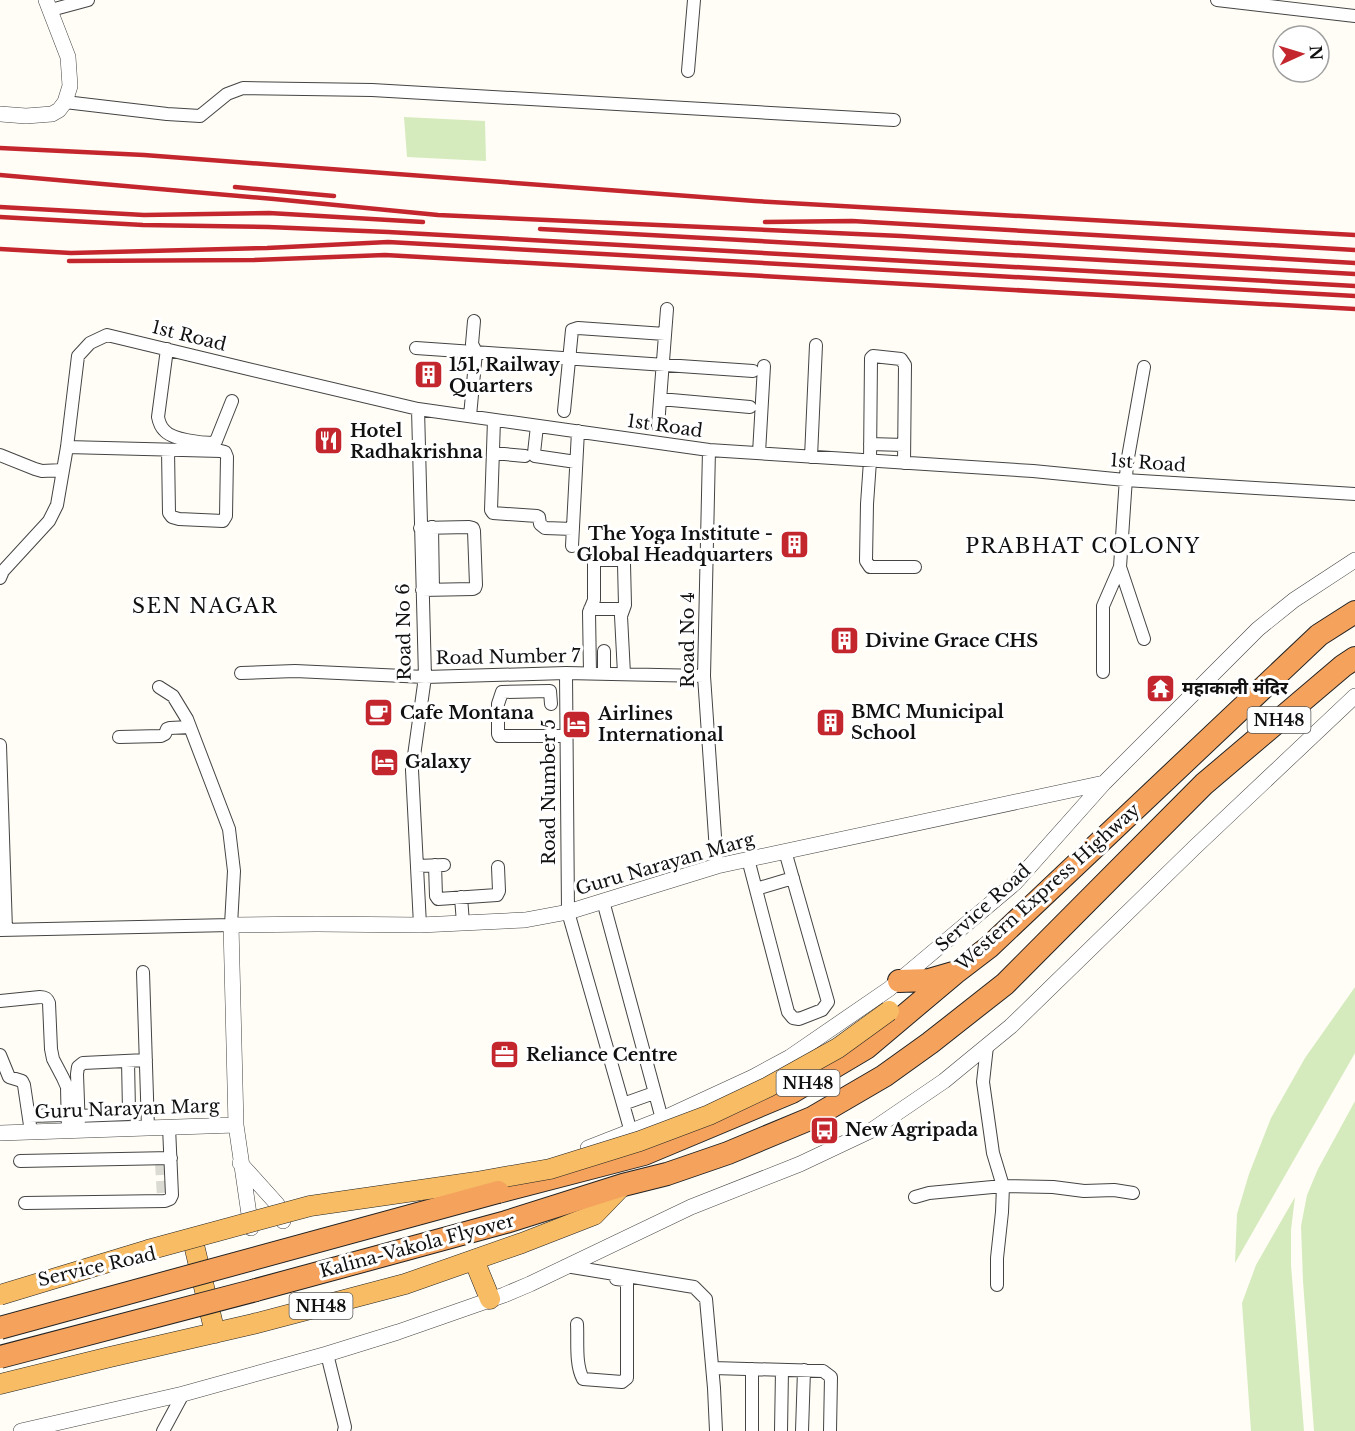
<svg xmlns="http://www.w3.org/2000/svg" width="1355" height="1431" font-family="'Libre Baskerville','Noto Sans Devanagari',serif">
<style>
.green{fill:#d5ebbd}
.lines{fill:none;stroke-linecap:round;stroke-linejoin:round}
.minor-tunnel{stroke:#dbdad3;stroke-width:12;stroke-dasharray:12 6;stroke-linecap:butt}
.minor-casing{stroke:#444;stroke-width:14}
.tertiary-casing{stroke:#444;stroke-width:16}
.trunk-casing{stroke:#222;stroke-width:21}
.motorway-casing{stroke:#222;stroke-width:24}
.minor{stroke:#fff;stroke-width:12}
.tertiary{stroke:#fff;stroke-width:15}
.trunk{stroke:#f7bc64;stroke-width:20}
.motorway{stroke:#f5a25d;stroke-width:22}
.rail{stroke:#c4262e;stroke-width:4.5}
.trunk-bridge-casing{stroke:#222;stroke-width:21;stroke-linecap:butt}
.motorway-bridge-casing{stroke:#222;stroke-width:24;stroke-linecap:butt}
.trunk-bridge{stroke:#f7bc64;stroke-width:20}
.motorway-bridge{stroke:#f5a25d;stroke-width:22}
.labels{text-anchor:middle;stroke-width:6;stroke-linejoin:round;paint-order:stroke}
.shield{fill:#fff;stroke:#585858;stroke-width:1.5}
.shield-label{font-size:16px;font-weight:bold;fill:#111}
.street-label{font-size:18px;fill:#111;stroke:#fff}
.poi-label{font-size:18px;font-weight:bold;fill:#111;stroke:#fff;text-anchor:start}
.neighbourhood-label{font-size:20px;letter-spacing:1.5px;fill:#111;stroke:#fff}
</style>
<rect width="100%" height="100%" fill="#fffdf5"/>
<!-- green -->
<path class="green" d="M404 117 485 121 486 161 407 157Z
M1355 987V1053L1235 1263 1237 1214 1249 1174 1271 1118 1305 1058Z
M1355 1101V1431H1314L1303 1281 1301 1226 1307 1195 1318 1169Z
M1295 1197 1291 1230V1265L1304 1431H1251L1242 1303 1256 1265Z"/>
<g class="lines">
<!-- minor-tunnel -->
<path class="minor-tunnel" d="M161 1163 163 1197"/>
<defs>
<path id="minor" d="M1217 0 1355 16
M51 10 88 0
M688 71 694 0
M65 102 167 114 200 116 227 94 243 88 372 90 894 120
M416 348 753 371
M167 349 158 417C159 422 160 426 164 430 172 440 202 443 214 443L216 441 232 401
M660 399 750 407
M418 409 425 677 412 770 420 925
M564 411 572 330 578 328 665 334
M470 416 476 352 472 344 474 321
M494 420 491 510 493 513 537 516 539 517 540 524 545 528 573 529
M537 426 534 453 535 456 576 462
M658 426 667 309
M870 444 904 445
M67 447 221 451 225 452 227 457 226 516 223 521 179 519 172 517 169 513 168 450
M709 450 704 676 717 866
M493 453 525 456
M759 453 764 366
M0 455 35 469 42 471 63 470
M811 457 816 345
M904 463 905 365 901 359 873 356 871 358 870 461 867 504 866 561 870 567H915
M432 527 433 590
M420 528 469 527 473 528 474 531 476 585 475 588 473 589 422 590
M572 546 578 431
M0 578 3 571 49 521 57 505 67 447 78 356 90 343 107 335 244 368 418 409 709 450 1033 471 1125 480 1355 494
M590 609H623
M1144 639 1120 567 1127 463 1144 367
M1103 672V606L1120 567
M241 673 295 671 425 677 566 673 704 676
M566 673 568 912 631 1132
M590 673 589 612 594 600V562L598 560H621L623 561 624 564 625 605 621 616 624 674
M604 674V651
M551 704 550 691 502 692 498 704V734L499 736H567
M119 737 161 736 165 734 167 729 170 728 190 727
M0 745 6 930
M748 859 788 1012 793 1018 799 1019 822 1010 828 1002 785 851
M435 865 436 896 438 899 497 895 499 891 498 867
M417 866 444 865
M756 889 793 878
M461 897 463 923
M603 901 662 1119
M0 930 231 925 234 871 229 829 187 719 173 696 159 687
M143 972 148 1128
M0 1001 40 997C45 997 47 998 49 1003L51 1049 53 1059 63 1078 67 1087 68 1131
M987 1046 983 1082 993 1153 1003 1186 1002 1212 997 1258V1285
M0 1055 9 1077 22 1081 24 1085 31 1132
M623 1104 654 1093
M29 1116 67 1115
M78 1116 128 1114 129 1111 128 1061
M79 1130 77 1074 78 1067 83 1063 146 1060
M20 1161 171 1158
M915 1197 929 1193 1003 1186 1053 1187 1084 1191 1114 1190 1133 1193
M25 1203 165 1201 170 1199 172 1195 169 1127
M566 1266 694 1287 706 1299 714 1388 716 1431
M577 1324C578 1341 575 1364 583 1379L622 1382 627 1378V1283L625 1280 616 1279
M327 1354 345 1427 344 1431
M713 1368 823 1371 831 1377 830 1431
M163 1431 183 1394
M752 1431V1369
M781 1431 782 1370
M802 1431 804 1370"/>
<path id="tertiary" d="M0 114 26 116 52 114 59 110 65 102 70 86 68 57 46 0
M0 1133 236 1125
M588 1148 662 1119 753 1077 790 1057 889 989 1015 883 1104 783 1258 629 1294 600 1355 560
M240 1163 277 1204 283 1221
M251 1228 236 1125 231 925 317 924 420 925 525 920 568 912 717 866 1104 783
M21 1431 183 1394 327 1354 398 1332 504 1295 530 1284 691 1207 800 1164 872 1130 944 1081 1011 1026 1195 847 1355 696"/>
<path id="trunk" d="M194 1245 215 1333
M474 1260 490 1299
M0 1384 110 1357 253 1324 405 1284 522 1243 594 1215 623 1185"/>
<path id="motorway" d="M899 981 929 980 953 973
M498 1192 644 1154 792 1092 866 1048 955 973 989 947 1319 635 1355 612
M256 1290 506 1222 623 1185 667 1174 728 1153 812 1118 884 1076 930 1043 1005 984 1204 784 1343 666 1355 658"/>
</defs>
<!-- minor casing -->
<use href="#minor" class="minor-casing"/>
<!-- tertiary casing -->
<use href="#tertiary" class="tertiary-casing"/>
<!-- trunk casing -->
<use href="#trunk" class="trunk-casing"/>
<!-- motorway casing -->
<use href="#motorway" class="motorway-casing"/>
<!-- minor -->
<use href="#minor" class="minor"/>
<!-- tertiary -->
<use href="#tertiary" class="tertiary"/>
<!-- trunk -->
<use href="#trunk" class="trunk"/>
<!-- motorway -->
<use href="#motorway" class="motorway"/>
<!-- rail -->
<path class="rail" d="M0 148 144 155 755 201 1355 235
M0 175 274 199 438 215 901 236 1355 263
M235 187 334 196
M0 207 144 215 269 213 423 222
M0 217 143 225 268 227 388 232 1355 286
M765 222 852 221 1355 250
M540 229 1355 274
M0 249 71 253 267 248 388 242 1355 296
M69 261 254 260 385 255 1355 309"/>
<defs>
<path id="trunk-bridge" d="M0 1295 148 1250 310 1206 476 1182 550 1169 640 1141 709 1115 768 1087 838 1048 889 1011"/>
<path id="motorway-bridge" d="M0 1328 498 1192
M0 1357 256 1290"/>
</defs>
<!-- trunk-bridge casing -->
<use href="#trunk-bridge" class="trunk-bridge-casing"/>
<!-- motorway-bridge casing -->
<use href="#motorway-bridge" class="motorway-bridge-casing"/>
<!-- trunk-bridge -->
<use href="#trunk-bridge" class="trunk-bridge"/>
<!-- motorway-bridge -->
<use href="#motorway-bridge" class="motorway-bridge"/>
</g>
<!-- icons -->
<defs>
<symbol id="building-square" viewBox="-11 -11 22 22"><rect x="-9" y="-9" width="18" height="18" rx="4" fill="#c4262e" stroke="#fff"/><path d="M-4-6H4V6H1V3H-1V6H-4ZM-2.5-4.3h1.7v1.8h-1.7ZM.8-4.3h1.7v1.8H.8ZM-2.5-1h1.7V.8h-1.7ZM.8-1h1.7V.8H.8Z" fill="#fff"/></symbol>
<symbol id="restaurant-square" viewBox="-11 -11 22 22"><rect x="-9" y="-9" width="18" height="18" rx="4" fill="#c4262e" stroke="#fff"/><path d="M-5-6h1v4h1v-4h1v4h1v-4h1v5L-1.5 .5V6h-2V.5L-5-1ZM5-6V6H3V1.5H1.5Q1.5-4 5-6Z" fill="#fff"/></symbol>
<symbol id="temple-square" viewBox="-11 -11 22 22"><rect x="-9" y="-9" width="18" height="18" rx="4" fill="#c4262e" stroke="#fff"/><path d="M0-6L5-2H3V0L6.5 2.5H4V6H1.5V3h-3V6H-4V2.5H-6.5L-3 0V-2H-5Z" fill="#fff"/></symbol>
<symbol id="cafe-square" viewBox="-11 -11 22 22"><rect x="-9" y="-9" width="18" height="18" rx="4" fill="#c4262e" stroke="#fff"/><path d="M-5.5-4.5H6V0H3Q3 3.5 0 3.5H-2.5Q-5.5 3.5-5.5 0ZM3-3.2v2h1.7v-2ZM-6 4.5H4V6H-6Z" fill="#fff"/></symbol>
<symbol id="hotel-square" viewBox="-11 -11 22 22"><rect x="-9" y="-9" width="18" height="18" rx="4" fill="#c4262e" stroke="#fff"/><path d="M-6-4.5h1.5V1H6V5H4.5V3h-9V5H-6ZM-4 0a1.8 1.8 0 1 1 3.6 0ZM.5 0V-2.5h3Q6-2.5 6 0Z" fill="#fff"/></symbol>
<symbol id="office-square" viewBox="-11 -11 22 22"><rect x="-9" y="-9" width="18" height="18" rx="4" fill="#c4262e" stroke="#fff"/><path d="M-6-3h4V-5.5h4V-3h4V5H-6ZM-1-4.5V-3h2v-1.5ZM-6 0V1H6V0Z" fill="#fff"/></symbol>
<symbol id="bus-square" viewBox="-11 -11 22 22"><rect x="-9" y="-9" width="18" height="18" rx="4" fill="#c4262e" stroke="#fff"/><path d="M-5-6H5V4H4V6H2V4H-2V6H-4V4H-5ZM-3.5-4V0h7V-4ZM-3.5 1.2v1.5H-2V1.2ZM2 1.2v1.5H3.5V1.2Z" fill="#fff"/></symbol>
</defs>
<g fill-rule="evenodd">
<use href="#building-square" x="412" y="358" width="33" height="33"/>
<use href="#restaurant-square" x="312" y="424" width="33" height="33"/>
<use href="#building-square" x="778" y="528" width="33" height="33"/>
<use href="#building-square" x="828" y="624" width="33" height="33"/>
<use href="#temple-square" x="1144" y="672" width="33" height="33"/>
<use href="#cafe-square" x="362" y="696" width="33" height="33"/>
<use href="#building-square" x="814" y="706" width="33" height="33"/>
<use href="#hotel-square" x="560" y="708" width="33" height="33"/>
<use href="#hotel-square" x="368" y="746" width="33" height="33"/>
<use href="#office-square" x="488" y="1038" width="33" height="33"/>
<use href="#bus-square" x="808" y="1114" width="33" height="33"/>
</g>
<g class="labels">
<!-- shield labels -->
<g class="shield">
<rect x="1247.5" y="707" width="63" height="26" rx="4.5"/>
<rect x="776.5" y="1070" width="63" height="26" rx="4.5"/>
<rect x="289.5" y="1293" width="63" height="26" rx="4.5"/>
</g>
<g class="shield-label">
<text x="1279" y="726">NH48</text>
<text x="808" y="1089">NH48</text>
<text x="321" y="1312">NH48</text>
</g>
<!-- street labels -->
<g class="street-label">
<text transform="translate(189 336) rotate(14)" y="6">1st Road</text>
<text transform="translate(665 426) rotate(8)" y="6">1st Road</text>
<text transform="translate(1148 463) rotate(4)" y="6">1st Road</text>
<text transform="translate(404 632) rotate(-91)" y="6">Road No 6</text>
<text transform="translate(688 640) rotate(-90)" y="6">Road No 4</text>
<text transform="translate(508 657) rotate(-1)" y="6">Road Number 7</text>
<text transform="translate(549 792) rotate(-90)" y="6">Road Number 5</text>
<text transform="translate(665 864) rotate(-16)" y="6">Guru Narayan Marg</text>
<text transform="translate(1048 887) rotate(-42)" y="6">Western Express Highway</text>
<text transform="translate(983 908) rotate(-42)" y="6">Service Road</text>
<text transform="translate(127 1109) rotate(-2)" y="6">Guru Narayan Marg</text>
<text transform="translate(417 1246) rotate(-15)" y="6">Kalina-Vakola Flyover</text>
<text transform="translate(97 1267) rotate(-13)" y="6">Service Road</text>
</g>
<!-- poi labels -->
<g class="poi-label">
<text x="449" y="371">151, Railway<tspan x="449" dy="21">Quarters</tspan></text>
<text x="350" y="437">Hotel<tspan x="350" dy="21">Radhakrishna</tspan></text>
<text x="773" y="540" text-anchor="end">The Yoga Institute -<tspan x="773" dy="21">Global Headquarters</tspan></text>
<text x="865" y="647">Divine Grace CHS</text>
<text x="1182" y="694">महाकाली मंदिर</text>
<text x="851" y="718">BMC Municipal<tspan x="851" dy="21">School</tspan></text>
<text x="400" y="719">Cafe Montana</text>
<text x="598" y="720">Airlines<tspan x="598" dy="21">International</tspan></text>
<text x="405" y="768">Galaxy</text>
<text x="526" y="1061">Reliance Centre</text>
<text x="845" y="1136">New Agripada</text>
</g>
<!-- neighbourhood labels -->
<g class="neighbourhood-label">
<text x="1083" y="553">PRABHAT COLONY</text>
<text x="205" y="613">SEN NAGAR</text>
</g>
</g>
<!-- north arrow -->
<g transform="translate(1301 54) rotate(86)"><circle r="28" fill="#ffffff" stroke="#a0a0a0" stroke-width="1.5"/>
<path d="M0-4.5L10 22L0 15L-10 22Z" fill="#c4262e"/>
<text y="-9" font-size="16" font-weight="bold" text-anchor="middle" fill="#111111">N</text>
</g>
</svg>
